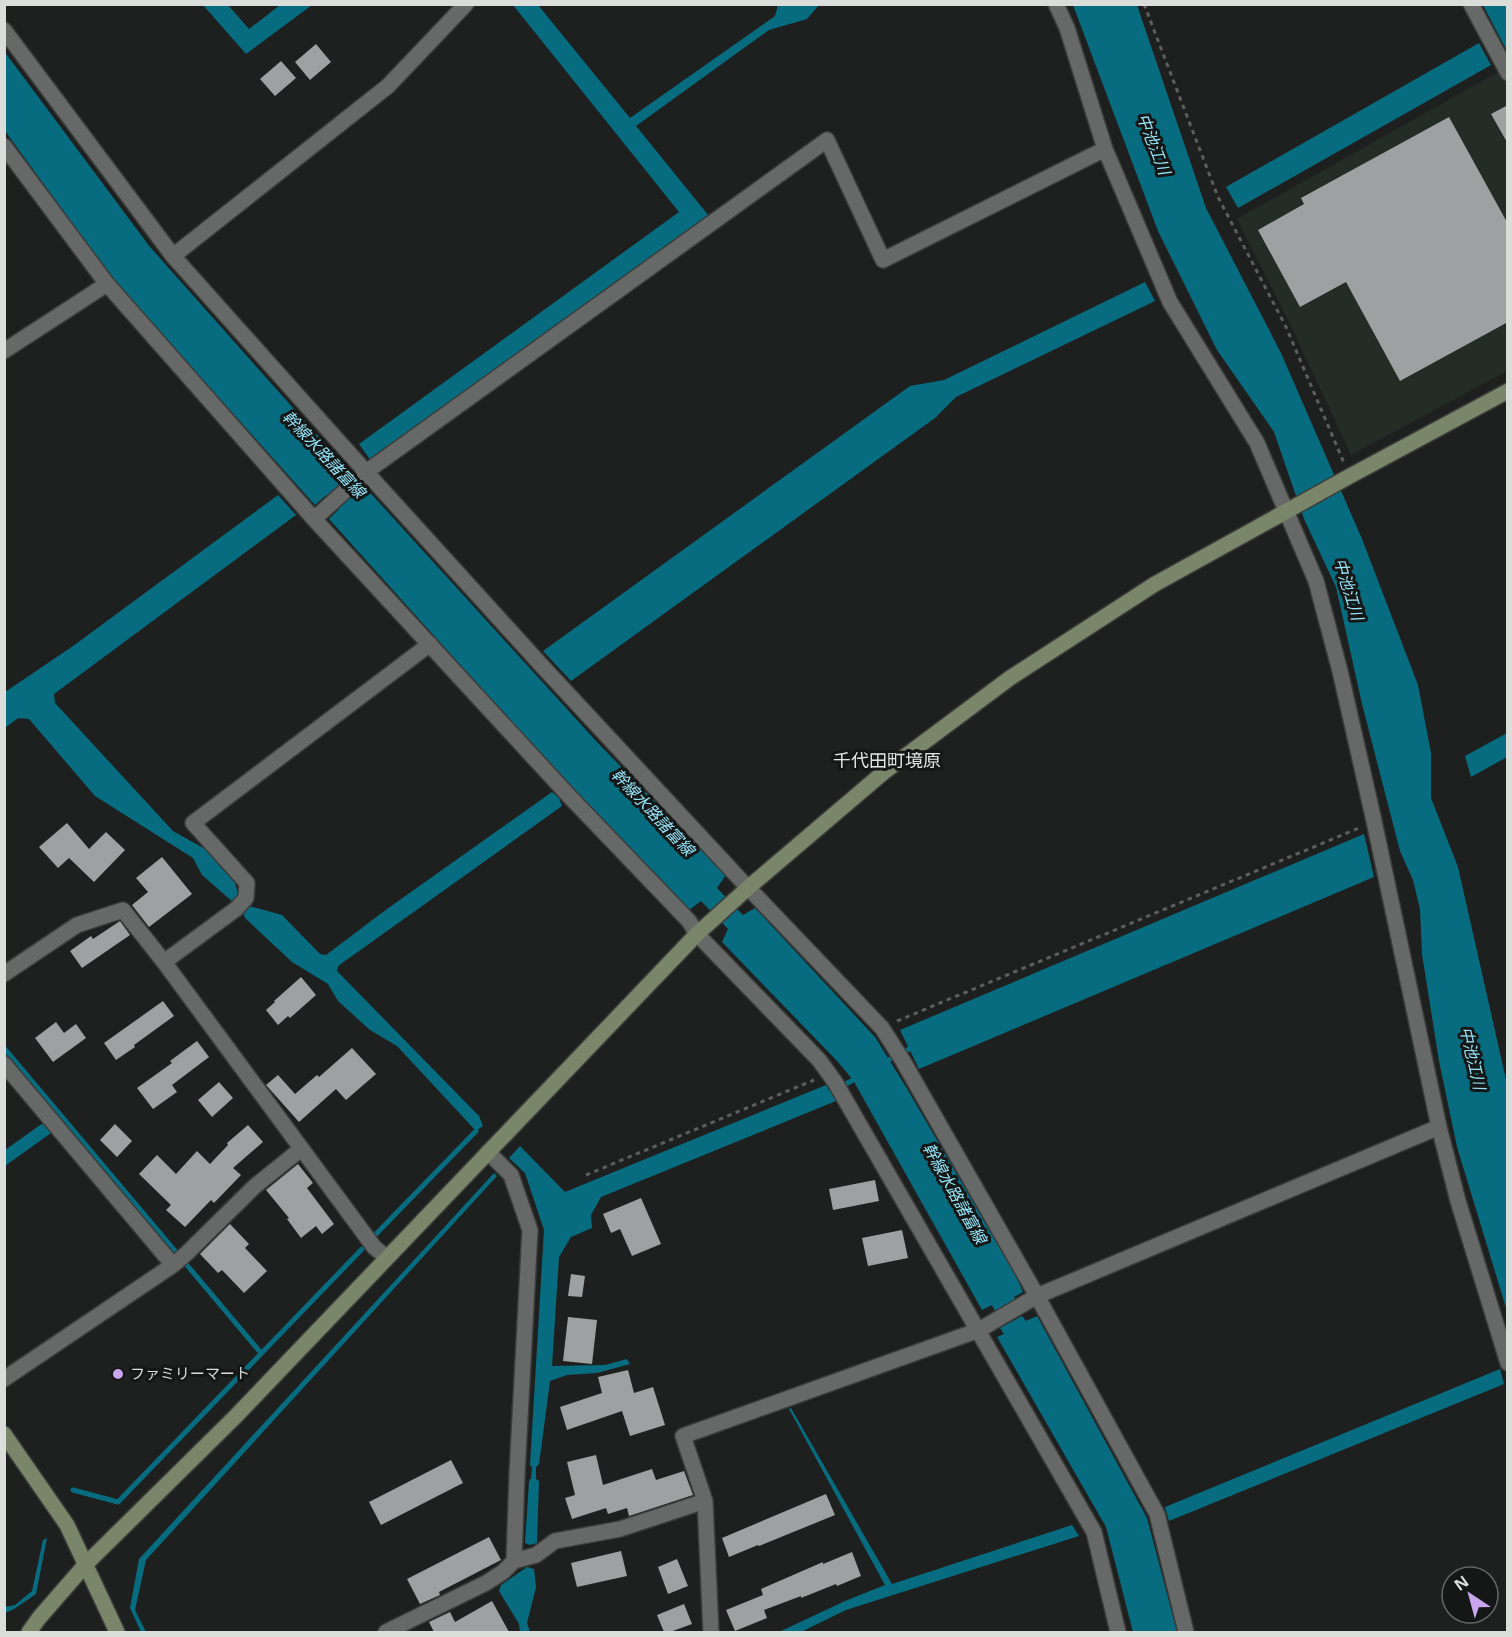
<svg xmlns="http://www.w3.org/2000/svg" width="1512" height="1637" font-family="'Open Sans','Noto Sans JP',sans-serif">
<style>
.built{fill:#242c26}
.water{fill:#076c7f}
.lines{fill:none;stroke-linecap:round;stroke-linejoin:round}
.stream{stroke:#076c7f;stroke-width:5}
.building{fill:#9da1a1}
.street-casing{stroke:#3b3d3b;stroke-width:18}
.secondary-casing{stroke:#3b3d3b;stroke-width:18}
.path{stroke:#5d5f5e;stroke-width:3;stroke-dasharray:4.5 4.5;stroke-linecap:butt}
.street{stroke:#666967;stroke-width:15}
.secondary{stroke:#7a8669;stroke-width:15}
.poi-dot{fill:#c9a5ee;stroke:#151716;stroke-width:2}
.labels{text-anchor:middle;stroke-width:6;stroke-linejoin:round;paint-order:stroke}
.poi-label{font-size:15px;fill:#dbdddb;stroke:#151716;text-anchor:start}
.water-label{font-size:16px;font-style:italic;fill:#96e5f9;stroke:#151716}
.quarter-label{font-size:18px;fill:#e1e5e2;stroke:#151716}
</style>
<rect width="100%" height="100%" fill="#1e201f"/>
<!-- built -->
<path class="built" d="M1507 67V371L1351 455 1289 322 1237 219Z"/>
<!-- water -->
<path class="water" d="M203 5H228L249 29 280 5H312L246 54Z
M513 5H538L630 118 775 16 778 5H819L807 19 769 30 636 126 709 216 371 461 359 444 679 212Z
M1073 5H1137L1206 208 1281 353 1362 539 1418 685 1431 753V798L1458 867 1507 1084V1311L1457 1147 1439 1061 1422 954 1420 909 1413 880 1400 851 1362 704 1336 587 1304 519 1274 432 1217 350 1158 231Z
M1483 5H1507V51Z
M1479 43 1491 65 1238 208 1226 187Z
M4 51 150 247 350 472 341 482 354 496 365 487 597 742 726 875 717 888 743 915 755 908 875 1037 906 1087 1015 1274 1023 1292 1014 1297 1016 1300 995 1311 992 1305 982 1310 853 1080 838 1062 722 942 728 929 701 901 688 911 570 787 329 519 339 509 326 495 315 505 116 283 5 131Z
M1145 282 1155 301 956 397 935 418 571 681 543 651 910 386 944 380Z
M278 495 296 515 54 694 55 703 173 831 205 849 235 883 238 894 249 906 282 915 320 954 326 955 387 909 552 792 559 798 562 806 338 966 337 971 479 1116 483 1126 476 1131 397 1046 370 1030 338 1001 328 984 292 962 245 918 242 910 202 875 193 858 95 796 29 719 18 718 5 728V692L73 646Z
M1507 733V757L1471 777 1465 756Z
M1364 834 1374 877 919 1069 900 1030Z
M826 1085 836 1101 601 1197 591 1215 592 1228 571 1237 559 1257 552 1366 605 1365 627 1359 630 1364 597 1373 567 1375 550 1381 539 1464 536 1467V1479L539 1481 537 1543 530 1545 525 1543 529 1481 531 1478 532 1467 530 1465 544 1230 525 1173 509 1158 520 1146 565 1192Z
M43 1123 51 1133 5 1166V1150Z
M494 1173 497 1176 146 1560 135 1610 146 1632H141L130 1608 139 1559Z
M1022 1316 1026 1321 1037 1316 1147 1518 1177 1632H1133L1106 1527 997 1337 1004 1334 1000 1328Z
M1500 1369 1504 1384 1169 1521 1165 1507Z
M791 1408 892 1584 1072 1525 1079 1536 846 1610 801 1632H779L845 1601 885 1585 789 1409Z
M47 1538 36 1594 14 1609 5 1613V1607L15 1605 32 1591 43 1540Z
M527 1567 534 1569 536 1587 527 1623 530 1632H520L519 1624 499 1591 501 1585Z"/>
<g class="lines">
<!-- stream -->
<path class="stream" d="M4 1048 261 1353
M890 1059 909 1049
M830 1093 853 1080
M376 1234 476 1131
M73 1490 118 1502 362 1249"/>
</g>
<!-- building -->
<path class="building" d="M316 44 331 62 310 80 295 62Z
M281 61 296 78 275 96 260 79Z
M1508 105V144L1491 114Z
M1449 117 1508 224V322L1400 381 1346 282 1300 307 1258 230 1304 204 1301 198Z
M67 823 89 849 106 832 125 850 94 882 69 858 58 868 39 847Z
M162 857 192 894 149 927 132 905 148 892 136 878Z
M120 921 130 935 82 968 70 951 91 936 93 939Z
M301 977 316 995 290 1018 288 1016 278 1025 266 1010 275 1002 274 1001Z
M163 1001 174 1016 134 1045 135 1047 116 1060 104 1043Z
M56 1022 64 1033 76 1024 86 1038 53 1062 35 1038Z
M197 1041 209 1057 172 1085 177 1092 153 1109 137 1088 172 1063 170 1061Z
M352 1048 376 1074 346 1100 336 1089 299 1122 266 1085 278 1075 295 1094 317 1075 319 1077Z
M219 1082 233 1098 212 1117 198 1100Z
M115 1124 132 1141 117 1157 100 1140Z
M248 1125 263 1142 233 1168 241 1175 214 1203 211 1200 185 1227 166 1210 171 1205 139 1174 157 1155 176 1174 197 1151 210 1164 228 1145 227 1143Z
M298 1164 313 1183 307 1188 334 1224 322 1234 316 1226 301 1238 287 1219 289 1218 266 1190Z
M875 1180 879 1201 833 1210 829 1189Z
M641 1198 661 1244 632 1256 620 1229 611 1233 603 1214Z
M230 1224 249 1244 245 1248 267 1271 244 1293 222 1270 218 1273 200 1254Z
M902 1230 908 1258 868 1266 862 1238Z
M571 1274 585 1276 582 1297 568 1296Z
M568 1317 597 1320 592 1364 563 1361Z
M628 1370 634 1393 653 1387 665 1425 630 1436 622 1411 567 1430 560 1407 602 1393 598 1377Z
M596 1455 603 1485 652 1469 656 1480 684 1471 693 1495 629 1516 627 1508 608 1514 606 1508 572 1519 565 1498 575 1495 567 1462Z
M451 1460 463 1483 381 1525 369 1502Z
M826 1494 835 1515 759 1546 758 1545 729 1557 722 1538Z
M489 1537 501 1560 439 1592 440 1595 420 1604 407 1579Z
M621 1551 627 1576 577 1587 571 1563Z
M852 1552 861 1576 837 1586 836 1584 801 1598V1596L764 1610 767 1618 735 1631 726 1610 763 1595 761 1589 823 1562V1564Z
M677 1559 688 1586 668 1594 658 1567Z
M492 1601 509 1632H434L429 1622 450 1612 455 1622Z
M684 1604 692 1624 670 1632H664L657 1615Z"/>
<g class="lines">
<defs>
<path id="street" d="M1056 4 1067 28 1105 149 1170 302 1257 443 1316 581 1340 671 1374 821 1439 1127 1458 1201 1508 1363
M1471 4 1508 73
M4 30 173 256 366 472 543 667 738 877 882 1028 903 1061 1037 1296 1157 1514 1186 1632
M4 146 107 284 314 519 570 797 689 921 697 934 819 1060 835 1082 1094 1532 1118 1632
M173 256 388 86 466 4
M4 351 107 284
M314 519 366 472 827 140 883 260 1105 149
M164 962 236 909 246 898 247 883 193 823 430 644
M4 974 77 925 123 910 164 962 374 1247 387 1258
M4 1064 173 1265
M488 1152 511 1175 530 1230 517 1474 514 1561
M4 1379 173 1265 186 1254 254 1187 301 1149
M386 1632 486 1583 503 1572 514 1561 536 1555 555 1541 620 1529 705 1501
M711 1632 705 1501 683 1436 979 1330 1037 1296 1439 1127"/>
<path id="secondary" d="M4 1434 67 1525 117 1632
M29 1632 39 1618 86 1564 236 1416 697 934 749 887 884 772 1010 678 1155 584 1350 476 1508 391"/>
</defs>
<!-- street casing -->
<use href="#street" class="street-casing"/>
<!-- secondary casing -->
<use href="#secondary" class="secondary-casing"/>
<!-- path -->
<path class="path" d="M1144 4 1218 197 1286 327 1344 463
M897 1021 1359 828
M586 1175 814 1080"/>
<!-- street -->
<use href="#street" class="street"/>
<!-- secondary -->
<use href="#secondary" class="secondary"/>
</g>
<!-- markers -->
<circle class="poi-dot" cx="118" cy="1374" r="6"/>
<g class="labels">
<!-- poi labels -->
<g class="poi-label">
<text x="130" y="1379">ファミリーマート</text>
</g>
<!-- water labels -->
<g class="water-label">
<text transform="translate(1154 144) rotate(69)" y="6">中池江川</text>
<text transform="translate(324 454) rotate(47)" y="6">幹線水路諸富線</text>
<text transform="translate(1349 589) rotate(73)" y="6">中池江川</text>
<text transform="translate(653 812) rotate(47)" y="6">幹線水路諸富線</text>
<text transform="translate(1473 1058) rotate(77)" y="6">中池江川</text>
<text transform="translate(955 1193) rotate(61)" y="6">幹線水路諸富線</text>
</g>
<!-- quarter labels -->
<g class="quarter-label">
<text x="887" y="767">千代田町境原</text>
</g>
</g>
<!-- border -->
<rect width="1512" height="1637" fill="none" stroke="#dbdddb" stroke-width="12"/>
<!-- north arrow -->
<g transform="translate(1470 1595) rotate(324)"><circle r="28" fill="#151716" stroke="#646665" stroke-width="1.5"/>
<path d="M0-4.5L10 22L0 15L-10 22Z" fill="#c9a5ee"/>
<text y="-9" font-size="16" font-weight="bold" text-anchor="middle" fill="#dbdddb">N</text>
</g>
</svg>
